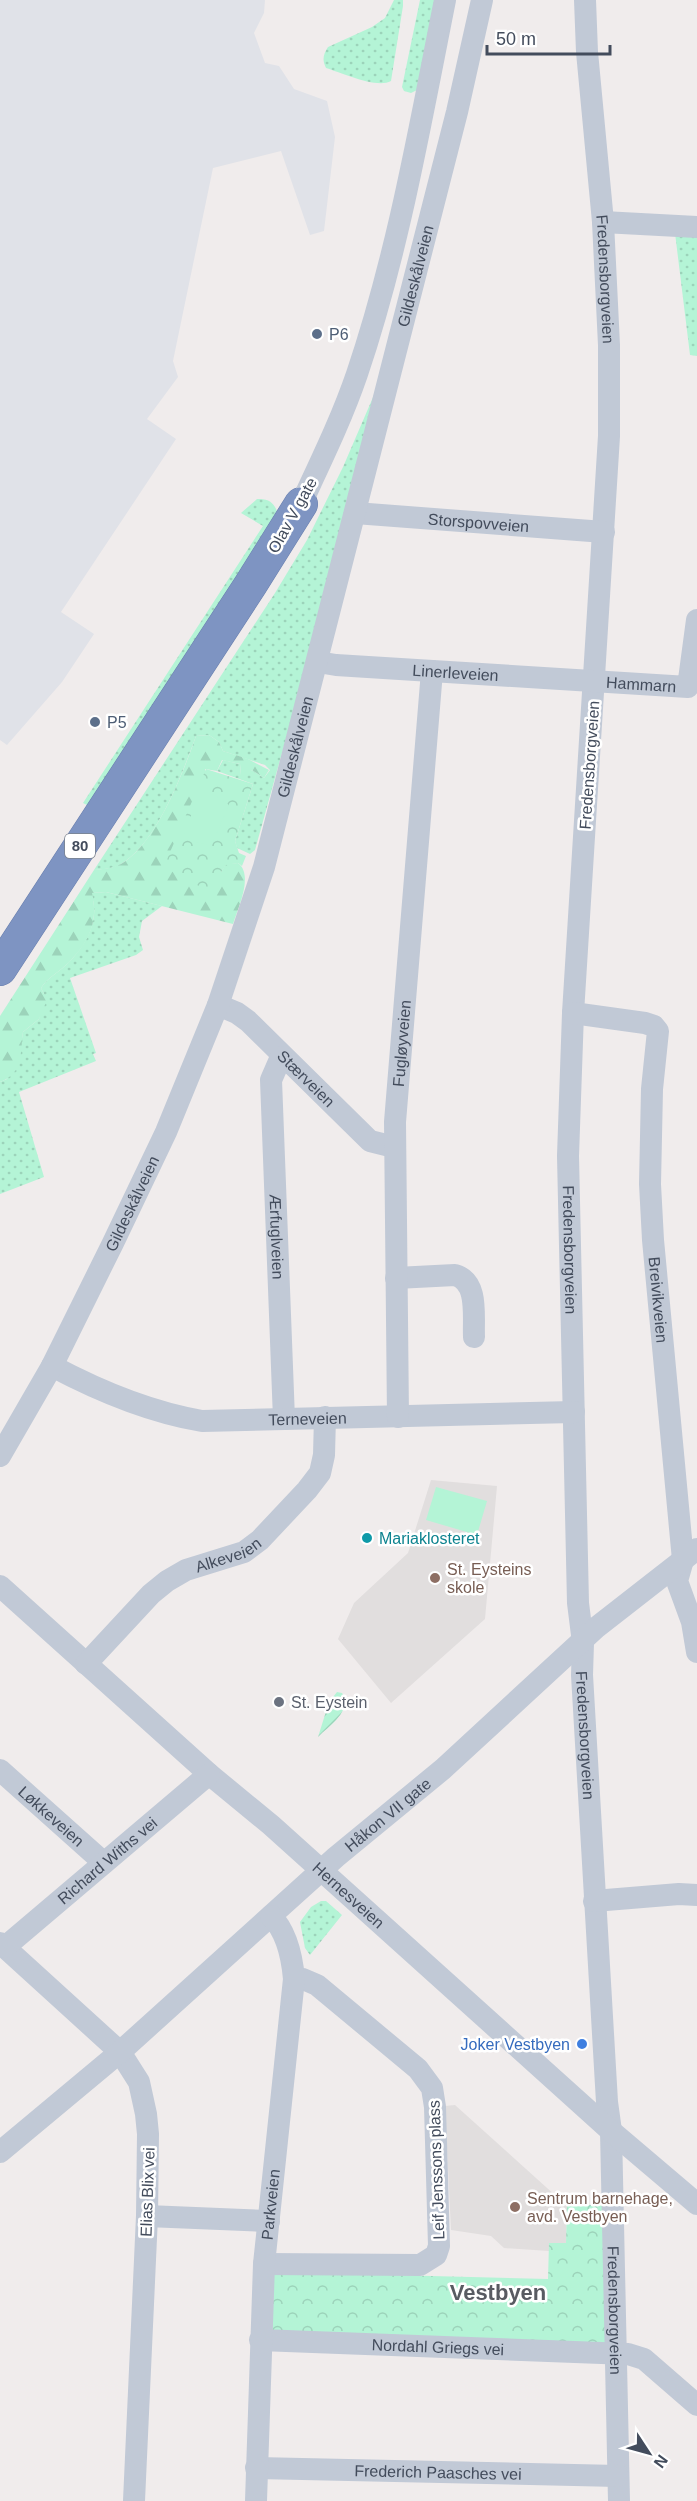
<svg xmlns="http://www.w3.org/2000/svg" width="697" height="2501" font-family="Helvetica,sans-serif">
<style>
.education{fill:#e1dede}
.airport{fill:#e0e2e8}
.grass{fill:url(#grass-dots)}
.forest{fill:url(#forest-firs)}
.park{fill:url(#park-crowns)}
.garden{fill:url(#garden-furrows)}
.pitch{fill:#b4f4d6}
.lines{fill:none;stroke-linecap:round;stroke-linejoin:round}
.highway-casing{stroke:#697fae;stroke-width:34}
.minor{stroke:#c1c9d6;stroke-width:22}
.highway{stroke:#7e94c2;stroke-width:33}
.service-dot{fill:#5c6f8a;stroke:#fff;stroke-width:2}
.culture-dot{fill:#0f9aa8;stroke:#fff;stroke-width:2}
.education-dot{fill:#8d6e63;stroke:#fff;stroke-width:2}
.worship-dot{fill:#6b7280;stroke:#fff;stroke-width:2}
.shop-dot{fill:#3f7fe0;stroke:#fff;stroke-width:2}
.labels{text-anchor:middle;stroke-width:5;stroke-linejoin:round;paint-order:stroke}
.shield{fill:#fff;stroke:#7b828d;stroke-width:1.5}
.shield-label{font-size:15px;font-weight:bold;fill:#434c5c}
.street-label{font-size:16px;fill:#434c5c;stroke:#fff}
.service-label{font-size:16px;fill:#4e5e75;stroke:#fff;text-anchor:start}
.culture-label{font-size:16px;fill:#0d838f;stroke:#fff;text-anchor:start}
.education-label{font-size:16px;fill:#785e54;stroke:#fff;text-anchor:start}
.worship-label{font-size:16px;fill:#5b616d;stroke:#fff;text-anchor:start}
.shop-label{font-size:16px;fill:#366cbe;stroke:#fff;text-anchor:end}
.district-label{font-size:22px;font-weight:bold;fill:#585b62;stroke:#fff}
</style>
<defs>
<pattern id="grass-dots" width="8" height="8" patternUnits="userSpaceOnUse" patternTransform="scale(1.5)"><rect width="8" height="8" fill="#b4f4d6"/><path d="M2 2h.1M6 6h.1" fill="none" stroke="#9cd3ba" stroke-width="1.8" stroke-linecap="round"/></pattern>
<pattern id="forest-firs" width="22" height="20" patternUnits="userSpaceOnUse" patternTransform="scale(1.5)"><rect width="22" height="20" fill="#b4f4d6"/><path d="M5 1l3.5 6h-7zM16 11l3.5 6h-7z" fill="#9cd3ba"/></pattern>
<pattern id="park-crowns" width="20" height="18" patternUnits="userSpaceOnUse" patternTransform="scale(1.5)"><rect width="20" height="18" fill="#b4f4d6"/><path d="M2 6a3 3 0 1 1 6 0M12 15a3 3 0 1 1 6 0" fill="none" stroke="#9cd3ba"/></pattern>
<pattern id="garden-furrows" width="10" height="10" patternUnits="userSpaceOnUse" patternTransform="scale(1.5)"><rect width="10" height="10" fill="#b4f4d6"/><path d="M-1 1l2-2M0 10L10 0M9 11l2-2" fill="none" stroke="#9cd3ba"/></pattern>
</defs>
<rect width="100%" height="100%" fill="#f0ecec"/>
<!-- education -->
<path class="education" d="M431 1480 497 1486 485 1619 391 1703 338 1639 354 1603 408 1553Z
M455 2105 567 2206 566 2243H550L549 2251 504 2248 491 2236 451 2230 445 2106Z"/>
<!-- airport -->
<path class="airport" d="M0 0H265L264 13 254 33 265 63 279 66 294 89 327 101 335 137 324 231 310 235 281 151 213 168 173 361 178 377 147 419 176 439 61 612 94 634 62 682 7 745 0 740Z"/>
<!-- grass -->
<path class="grass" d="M394 0H403V6L391 81C377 89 342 73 326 68 322 60 323 55 328 47L372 27 385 18Z
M420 0H435L417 90 411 93 404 91 402 87Z
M675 233 697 234V356L690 355Z
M377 388 302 681 255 850 250 854 237 848 235 841 253 784 217 771 223 760 240 764 241 775 252 770 264 778 270 770 265 765 223 751 219 742 209 735 196 736C182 774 157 843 121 864 114 869 102 869 94 870L275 593 307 540 343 467Z
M257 499C271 498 276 505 279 518L89 806 83 803 263 526 241 513Z
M106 892 162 906 142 921 139 937 143 950 136 955 70 978 96 1053 93 1054 96 1061 19 1092 44 1177 0 1194V1082L7 1079 21 1045 23 1032 39 1019 44 994 41 988C48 977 57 974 66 965 86 946 101 920 91 893Z
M321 1901H326L342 1915 310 1955 305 1948 300 1922 311 1907Z"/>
<!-- forest -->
<path class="forest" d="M209 735 219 742 223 751 248 759 269 770 264 778 252 770 244 776 241 775 240 764 222 760 217 771 205 769 221 872 226 864 238 863C254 875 238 908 233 924L106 892 92 893C99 923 88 944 66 965 57 974 48 977 41 988L47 1000 39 1019 23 1032C20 1053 24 1073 0 1082V1016L94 870C102 869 114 868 121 864 156 844 183 773 196 736Z"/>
<!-- park -->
<path class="park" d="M206 769 253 784 235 841 239 853 246 856 242 866 238 863 226 865 221 872 217 888C197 890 180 876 164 866Z
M607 2204V2344L272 2335 274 2272 548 2279 549 2243H566L567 2206Z"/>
<!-- garden -->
<path class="garden" d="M337 1692 342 1693 345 1698C347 1715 329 1726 318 1737L329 1702Z"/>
<!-- pitch -->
<path class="pitch" d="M200 793H212L229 805 212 844C201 845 191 842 184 833Z
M436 1487 487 1501 477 1535 426 1520Z"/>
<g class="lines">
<defs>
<path id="highway" d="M0 969 251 584 301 504"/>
</defs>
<!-- highway casing -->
<use href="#highway" class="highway-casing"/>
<!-- minor -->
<g class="minor">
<path id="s1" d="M585 0 587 52 603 222 609 345V436L573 1013 568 1156 578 1603 583 1643 582 1675 607 2102 611 2131 619 2501"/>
<path d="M603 222 697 227"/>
<path d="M301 504C321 461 342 418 357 374 398 253 420 125 445 0"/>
<path id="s2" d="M355 513 604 532"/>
<path id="s3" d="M318 662 336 665 688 687 697 620"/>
<path id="s4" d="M218 1005 237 1013 248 1021 370 1141 394 1147"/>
<path id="s5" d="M573 1013 645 1023 654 1026 658 1031 652 1089 650 1184 653 1240 683 1560 677 1581 692 1622 697 1652"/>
<path id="s6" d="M281 1057 271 1080 284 1419"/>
<path d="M396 1278 455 1275C479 1282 473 1316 474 1337"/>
<path id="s7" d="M52 1366C99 1391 149 1412 202 1421L574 1412"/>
<path id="s8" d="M398 1417 395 1122 432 671"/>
<path id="s9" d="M0 1456 52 1366 113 1243 166 1132 218 1005 264 867 457 112 482 0"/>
<path id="s10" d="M0 1586 209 1774 271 1825 611 2131 697 2204"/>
<path id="s11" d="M86 1664 151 1594 167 1581 186 1570 244 1552 260 1540 307 1490 320 1473 324 1455 325 1417"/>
<path id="s12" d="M0 1770 103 1862"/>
<path d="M594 1901 679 1894 697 1895"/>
<path d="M0 1943 120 2052 139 2082 146 2114 148 2134 147 2216 134 2501"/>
<path id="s13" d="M5 1947 209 1774"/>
<path id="s14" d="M0 2152 120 2052 336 1857 443 1769 597 1627 697 1549"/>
<path d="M147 2216 269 2221"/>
<path d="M264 2264 420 2265 436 2255 439 2246 435 2107 432 2088 418 2069 317 1985 303 1979H294"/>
<path id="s15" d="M260 2340 628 2354 644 2359 697 2405"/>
<path id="s16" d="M256 2468 618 2476"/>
<path id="s17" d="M256 2501 264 2264 294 1979C292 1956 287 1932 271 1916"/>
</g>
<!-- highway -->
<use href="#highway" class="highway"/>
</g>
<!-- markers -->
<g class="service-dot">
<circle cx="317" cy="334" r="6"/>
<circle cx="95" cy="722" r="6"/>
</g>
<circle class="culture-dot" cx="367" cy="1538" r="6"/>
<g class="education-dot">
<circle cx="435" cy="1578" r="6"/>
<circle cx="515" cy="2207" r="6"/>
</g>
<circle class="worship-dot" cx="279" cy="1702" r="6"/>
<circle class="shop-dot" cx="582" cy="2044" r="6"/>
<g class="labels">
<!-- shield labels -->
<rect class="shield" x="65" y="834" width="30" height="24" rx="4.5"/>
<g class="shield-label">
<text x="80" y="851">80</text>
</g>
<!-- street labels -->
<g class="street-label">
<text dy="6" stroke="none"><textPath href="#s9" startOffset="1257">Gildeskålveien</textPath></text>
<text dy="6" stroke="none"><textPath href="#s1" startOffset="280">Fredensborgveien</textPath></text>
<text transform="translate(292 515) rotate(-61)" y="6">Olav V gate</text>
<text dy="6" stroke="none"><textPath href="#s2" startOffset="124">Storspovveien</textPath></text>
<text dy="6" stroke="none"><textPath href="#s3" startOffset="138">Linerleveien</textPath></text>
<text dy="6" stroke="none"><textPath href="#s3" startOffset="324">Hammarn</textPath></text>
<text dy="6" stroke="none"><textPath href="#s9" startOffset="771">Gildeskålveien</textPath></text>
<text transform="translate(589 765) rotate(-86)" y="6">Fredensborgveien</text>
<text dy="6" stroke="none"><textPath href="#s8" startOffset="374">Fugløyveien</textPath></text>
<text dy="6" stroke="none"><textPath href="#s4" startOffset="116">Stærveien</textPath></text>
<text dy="6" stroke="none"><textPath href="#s9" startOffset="285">Gildeskålveien</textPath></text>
<text dy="6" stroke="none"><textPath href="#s6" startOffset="182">Ærfuglveien</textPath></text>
<text dy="6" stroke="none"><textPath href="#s1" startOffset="1252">Fredensborgveien</textPath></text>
<text dy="6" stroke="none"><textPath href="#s5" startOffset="358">Breivikveien</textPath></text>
<text dy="6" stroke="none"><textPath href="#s7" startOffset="266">Terneveien</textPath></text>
<text dy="6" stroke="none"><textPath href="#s11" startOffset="183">Alkeveien</textPath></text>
<text dy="6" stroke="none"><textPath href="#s1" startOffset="1738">Fredensborgveien</textPath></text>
<text dy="6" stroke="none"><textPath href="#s14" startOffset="514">Håkon VII gate</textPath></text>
<text dy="6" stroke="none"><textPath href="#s12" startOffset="69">Løkkeveien</textPath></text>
<text dy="6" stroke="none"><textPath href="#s13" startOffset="134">Richard Withs vei</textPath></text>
<text dy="6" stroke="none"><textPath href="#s10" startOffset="466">Hernesveien</textPath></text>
<text transform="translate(436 2170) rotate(-92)" y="6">Leif Jenssons plass</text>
<text transform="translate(147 2192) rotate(-88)" y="6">Elias Blix vei</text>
<text dy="6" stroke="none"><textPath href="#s17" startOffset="297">Parkveien</textPath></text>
<text dy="6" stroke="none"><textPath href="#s1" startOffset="2314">Fredensborgveien</textPath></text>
<text dy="6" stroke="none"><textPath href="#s15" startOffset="178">Nordahl Griegs vei</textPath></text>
<text dy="6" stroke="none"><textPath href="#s16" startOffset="182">Frederich Paasches vei</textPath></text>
</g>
<!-- service labels -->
<g class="service-label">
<text x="329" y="340">P6</text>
<text x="107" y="728">P5</text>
</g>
<!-- culture labels -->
<g class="culture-label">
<text x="379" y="1544">Mariaklosteret</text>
</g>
<!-- education labels -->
<g class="education-label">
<text x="447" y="1575">St. Eysteins<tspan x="447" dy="18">skole</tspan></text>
<text x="527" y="2204">Sentrum barnehage,<tspan x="527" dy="18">avd. Vestbyen</tspan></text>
</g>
<!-- worship labels -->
<g class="worship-label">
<text x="291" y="1708">St. Eystein</text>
</g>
<!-- shop labels -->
<g class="shop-label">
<text x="570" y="2050">Joker Vestbyen</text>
</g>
<!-- district labels -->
<g class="district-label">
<text x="498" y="2300">Vestbyen</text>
</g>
</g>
<!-- north arrow -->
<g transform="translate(649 2453) rotate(126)" stroke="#ffffff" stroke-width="4.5" paint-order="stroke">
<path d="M0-4.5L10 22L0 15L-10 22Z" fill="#434c5c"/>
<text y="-9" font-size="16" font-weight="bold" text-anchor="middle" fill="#434c5c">N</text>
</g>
<!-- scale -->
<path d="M487 45v9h123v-9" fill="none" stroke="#434c5c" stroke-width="3"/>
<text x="496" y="45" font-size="18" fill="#434c5c" stroke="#ffffff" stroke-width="4.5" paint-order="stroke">50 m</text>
</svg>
